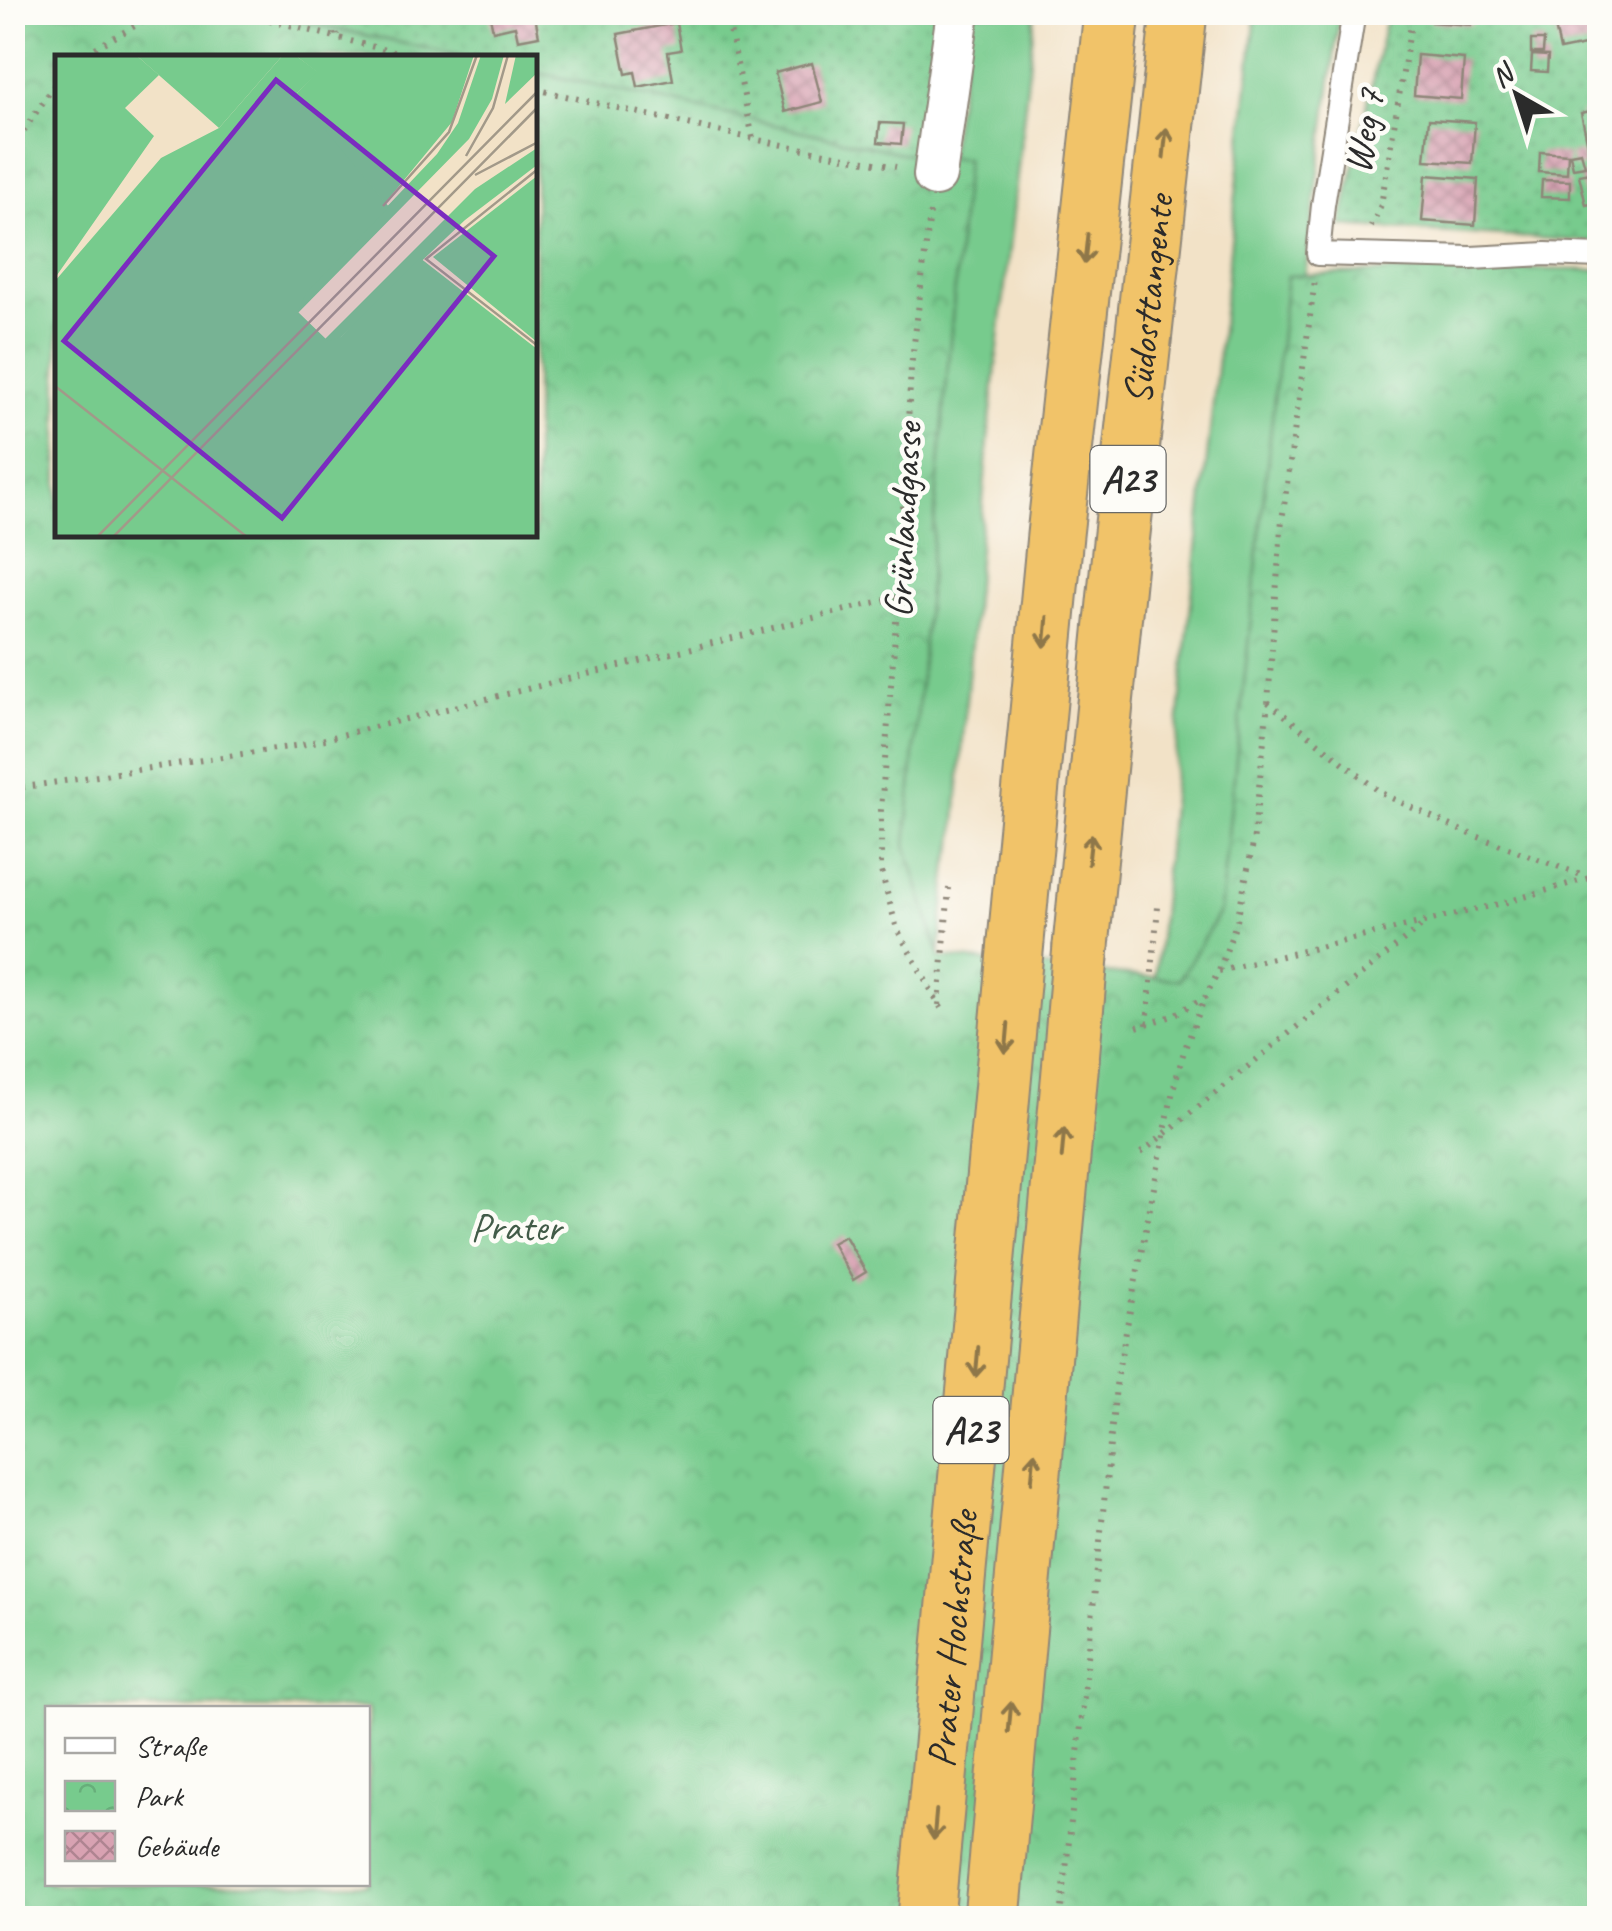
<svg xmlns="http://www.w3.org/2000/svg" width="1612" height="1931" font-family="Caveat,sans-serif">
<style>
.grass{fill:#77cb8d;stroke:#517b5c;stroke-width:2.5}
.park{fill:url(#park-crowns);stroke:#517b5c;stroke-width:2.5;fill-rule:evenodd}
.garden{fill:url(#garden-dots);stroke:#517b5c;stroke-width:2.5}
.building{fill:url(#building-cross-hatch)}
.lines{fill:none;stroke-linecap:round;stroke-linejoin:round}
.service-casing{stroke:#8e8679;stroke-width:26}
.minor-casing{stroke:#8e8679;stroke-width:46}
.motorway-casing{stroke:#8e8679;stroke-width:59}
.path{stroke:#8e8679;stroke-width:6;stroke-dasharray:2.5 8;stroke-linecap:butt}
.service{stroke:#fff;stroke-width:22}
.minor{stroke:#fff;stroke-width:42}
.motorway{stroke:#f1c369;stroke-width:55}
.motorway-bridge-casing{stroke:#8e8679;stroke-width:59;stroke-linecap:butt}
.motorway-bridge{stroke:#f1c369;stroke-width:55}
.oneway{stroke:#8e774a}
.labels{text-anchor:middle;stroke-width:9;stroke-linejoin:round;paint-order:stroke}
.shield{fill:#fdfcf7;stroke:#6a6a68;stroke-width:2.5}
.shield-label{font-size:38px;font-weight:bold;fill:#2b2b2b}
.street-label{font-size:40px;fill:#2b2b2b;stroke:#fdfcf7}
.park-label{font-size:40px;fill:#425b48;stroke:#fdfcf7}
.inset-road{fill:none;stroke:#a29989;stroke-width:2.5}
.view{fill:#7b2cbf;fill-opacity:0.15;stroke:#7b2cbf;stroke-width:5}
.inset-edge{fill:none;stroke:#2b2b2b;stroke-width:5}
</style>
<defs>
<pattern id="park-crowns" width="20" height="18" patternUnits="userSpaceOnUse" patternTransform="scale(2.5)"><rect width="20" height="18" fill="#77cb8d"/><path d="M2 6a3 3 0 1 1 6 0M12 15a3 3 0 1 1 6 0" fill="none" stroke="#67ae7a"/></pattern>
<pattern id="garden-dots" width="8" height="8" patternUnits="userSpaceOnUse" patternTransform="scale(2.5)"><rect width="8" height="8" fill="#77cb8d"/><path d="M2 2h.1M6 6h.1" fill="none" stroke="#67ae7a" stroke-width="1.8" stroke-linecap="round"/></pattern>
<pattern id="building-cross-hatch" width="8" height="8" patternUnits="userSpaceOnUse" patternTransform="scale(2.5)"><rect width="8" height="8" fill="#d8a2b2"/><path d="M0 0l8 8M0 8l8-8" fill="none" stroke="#af8491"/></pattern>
</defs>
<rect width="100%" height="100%" fill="#fdfcf7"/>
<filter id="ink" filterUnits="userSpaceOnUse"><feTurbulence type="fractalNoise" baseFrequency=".01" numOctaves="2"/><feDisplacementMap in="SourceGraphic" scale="20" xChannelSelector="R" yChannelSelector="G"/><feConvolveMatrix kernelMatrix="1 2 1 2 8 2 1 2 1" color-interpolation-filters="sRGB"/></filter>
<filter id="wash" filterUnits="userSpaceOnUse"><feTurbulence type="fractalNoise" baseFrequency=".0048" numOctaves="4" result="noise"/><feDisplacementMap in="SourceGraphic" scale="40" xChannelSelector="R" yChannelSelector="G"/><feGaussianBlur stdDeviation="2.25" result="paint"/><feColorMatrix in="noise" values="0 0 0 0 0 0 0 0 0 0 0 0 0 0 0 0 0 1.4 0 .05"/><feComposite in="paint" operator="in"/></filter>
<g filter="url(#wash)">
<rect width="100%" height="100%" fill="#f2e2c7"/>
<!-- grass -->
<path class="grass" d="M972 13H1035L989 430 954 845 948 864 937 978 898 893 924 307Z
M1256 13H1340L1215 955 1153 1006 1182 685Z"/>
<!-- park -->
<path class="park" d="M12 13H262L467 57 58 58V535H535V72L901 152 966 159 906 845 940 957 1179 980 1220 911 1287 276 1460 269 1599 270V1918H13ZM48 1708H368V1884H48Z"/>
<!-- garden -->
<path class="garden" d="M262 13H949L929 154 901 153 535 72V58L467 57Z
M1387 13H1599V242L1341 226Z"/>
<g id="blocks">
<!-- building -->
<path class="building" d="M489 12H534L539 36 518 40 515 26 493 31Z
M618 12H652V14L619 21Z
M1432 12H1472L1471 25 1431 22Z
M1552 12H1600V42L1560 50Z
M676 23 681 50 668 52 673 80 638 87 635 72 626 74 618 34Z
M1531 40H1544L1543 53H1531Z
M1417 55 1464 59 1461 99 1414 95Z
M1532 55 1548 56 1547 72 1531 71Z
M812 63 822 102 785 112 775 73Z
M1600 67V102L1593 103 1586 70Z
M1600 109V157L1591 159 1581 113Z
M1429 119 1475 122 1472 163 1425 160Z
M880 123 903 124 901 144 878 142Z
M1540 152 1568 154 1567 174 1539 172Z
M1581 152 1585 166 1573 168 1570 154Z
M1600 171V202L1586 205 1579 175Z
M1426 175 1478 179 1475 225 1422 221Z
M1542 180 1570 181V198L1541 197Z
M845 1236 866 1272 853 1280 832 1243Z"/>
</g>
</g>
<g filter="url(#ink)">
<use href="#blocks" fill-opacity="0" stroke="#8e8679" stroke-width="2.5"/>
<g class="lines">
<defs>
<path id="service" d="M1354 12 1323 205 1318 254 1471 258 1546 254 1600 256"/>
<path id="minor" d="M935 175 958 12"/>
<g id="motorway">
<path d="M1016 941 1055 535 1112 12"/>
<path id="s1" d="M1081 946 1120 552 1179 12"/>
<path d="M992 1918 1071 1060"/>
</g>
</defs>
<!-- service casing -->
<use href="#service" class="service-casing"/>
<!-- minor casing -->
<use href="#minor" class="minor-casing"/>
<!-- motorway casing -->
<use href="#motorway" class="motorway-casing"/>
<!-- path -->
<path class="path" d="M239 12 416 58
M334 12 337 37
M726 12 753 138
M77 58 160 12
M535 89 753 139 896 167
M12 148 58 80
M930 213 911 368 898 597 881 810V871L897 929 945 1015
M1371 227 1381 205 1413 12
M1268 702 1381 793 1460 830 1600 882
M12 789 301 745 898 597
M1219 971 1507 902 1589 878
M939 1005 949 888
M1147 1025 1158 907
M1137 1027 1172 1016 1205 997 1219 971 1237 921 1253 844 1268 702 1281 528 1315 280
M1141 1153 1424 924
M1061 1918 1117 1377 1173 1090 1184 1051 1205 997"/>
<!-- service -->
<use href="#service" class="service"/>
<!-- minor -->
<use href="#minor" class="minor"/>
<!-- motorway -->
<use href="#motorway" class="motorway"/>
<defs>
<g id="motorway-bridge">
<path d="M1071 1060 1081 946"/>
<path id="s2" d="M926 1918 1016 941"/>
</g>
</defs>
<!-- motorway-bridge casing -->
<use href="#motorway-bridge" class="motorway-bridge-casing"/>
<!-- motorway-bridge -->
<use href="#motorway-bridge" class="motorway-bridge"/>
</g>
<!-- one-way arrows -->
<defs><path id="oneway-shaft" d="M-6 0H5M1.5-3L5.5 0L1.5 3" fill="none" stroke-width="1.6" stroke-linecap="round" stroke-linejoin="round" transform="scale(2.5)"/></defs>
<g class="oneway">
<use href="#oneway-shaft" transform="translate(1165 143) rotate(-84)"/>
<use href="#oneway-shaft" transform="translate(1086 249) rotate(96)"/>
<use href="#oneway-shaft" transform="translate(1046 632) rotate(95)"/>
<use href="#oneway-shaft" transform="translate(1090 849) rotate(-84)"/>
<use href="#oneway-shaft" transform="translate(1007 1038) rotate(95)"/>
<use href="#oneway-shaft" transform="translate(1063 1143) rotate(-85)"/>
<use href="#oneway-shaft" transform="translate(977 1362) rotate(95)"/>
<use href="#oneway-shaft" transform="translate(1033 1467) rotate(-85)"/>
<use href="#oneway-shaft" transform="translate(1010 1717) rotate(-85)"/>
<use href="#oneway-shaft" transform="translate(935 1825) rotate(95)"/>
</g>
</g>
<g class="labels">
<!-- shield labels -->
<g class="shield">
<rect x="1090.5" y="446" width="75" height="66" rx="8"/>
<rect x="933.5" y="1397" width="75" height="66" rx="8"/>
</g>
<g class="shield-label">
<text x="1128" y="492">A23</text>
<text x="971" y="1443">A23</text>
</g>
<!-- street labels -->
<g class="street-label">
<text transform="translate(1363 131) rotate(-80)" y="14">Weg 7</text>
<text dy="14" stroke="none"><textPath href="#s1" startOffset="650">Südosttangente</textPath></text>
<text transform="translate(902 520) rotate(-87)" y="14">Grünlandgasse</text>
<text dy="14" stroke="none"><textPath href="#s2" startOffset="280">Prater Hochstraße</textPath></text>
</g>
<!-- park labels -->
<g class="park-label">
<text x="516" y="1240">Prater</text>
</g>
</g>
<!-- overview -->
<g transform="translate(55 55)">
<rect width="482" height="482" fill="#f2e2c7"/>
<path d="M81 0H228L164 73ZM426 0H449L437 44 414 84 241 260 244 244 382 99 403 68ZM461 0H482V18L450 49ZM482 93V110L410 165 281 287H267L420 134Z" fill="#77cb8d"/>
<path d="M0 0H81L104 20 70 53 99 81 0 223ZM228 0H240L263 17 242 38 334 152 251 238 243 257 273 286 286 282 365 203 482 294V482H0V226L106 103 164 73Z" fill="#77cb8d"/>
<path d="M240 0H419L397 67 330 148 241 39 262 17ZM482 121V287L378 202Z" fill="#77cb8d"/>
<path class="inset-road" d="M411 101 438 53 453 0M483 114 371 204 483 291M420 120 483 87M328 151 394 77 422 0M0 331 192 482M42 482 483 36M58 482 483 52"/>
<path class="view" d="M221 25 439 201 227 463 9 286Z"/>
<rect width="482" height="482" class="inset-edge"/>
</g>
<!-- margin -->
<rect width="1612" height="1931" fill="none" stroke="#fdfcf7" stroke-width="50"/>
<!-- legend -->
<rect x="45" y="1706" width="325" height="180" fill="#fdfcf7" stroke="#a9a8a5" stroke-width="2.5"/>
<rect x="65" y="1738" width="50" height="15" fill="#ffffff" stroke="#a9a8a5" stroke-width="2.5"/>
<text x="135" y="1756" font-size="30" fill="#2b2b2b">Straße</text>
<rect x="65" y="1781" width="50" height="30" fill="url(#park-crowns)" stroke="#a9a8a5" stroke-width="2.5"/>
<text x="135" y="1806" font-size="30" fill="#2b2b2b">Park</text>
<rect x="65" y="1831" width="50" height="30" fill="url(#building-cross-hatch)" stroke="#a9a8a5" stroke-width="2.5"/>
<text x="135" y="1856" font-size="30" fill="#2b2b2b">Gebäude</text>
<!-- north arrow -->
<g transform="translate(1517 95) rotate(321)" stroke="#fdfcf7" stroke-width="8" paint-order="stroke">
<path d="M0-8L18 38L0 25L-18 38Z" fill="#2b2b2b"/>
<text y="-15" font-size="28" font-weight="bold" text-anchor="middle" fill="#2b2b2b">N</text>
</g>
</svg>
